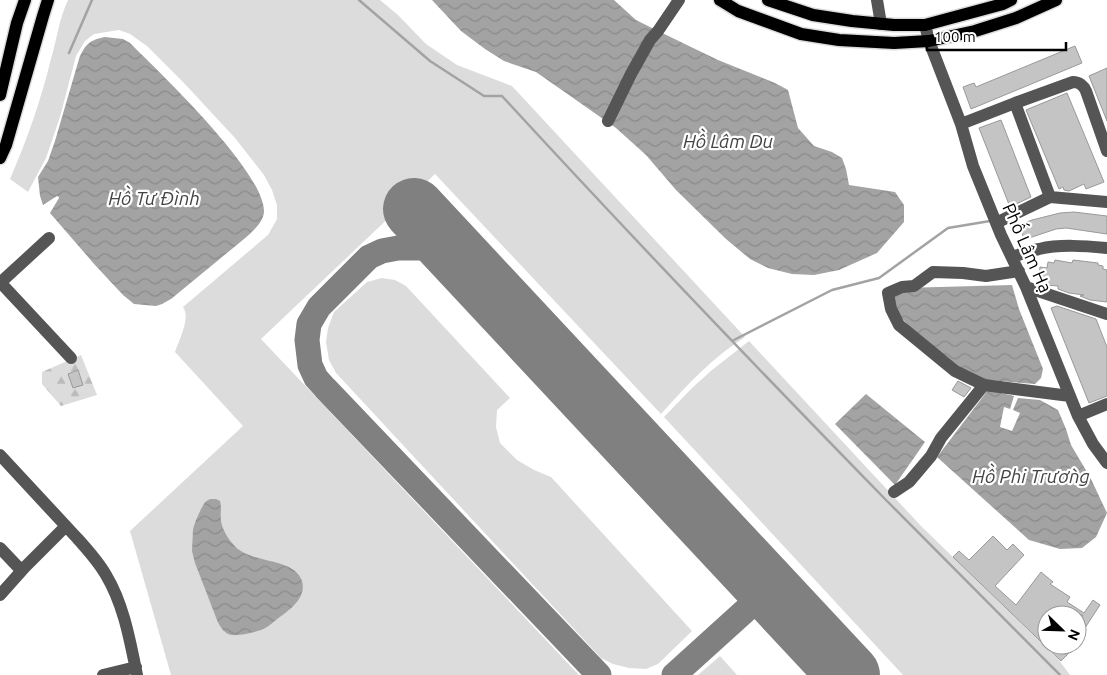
<svg xmlns="http://www.w3.org/2000/svg" width="1107" height="675" font-family="Ubuntu,sans-serif">
<style>
.green{fill:#dcdcdc}
.forest{fill:url(#forest-firs)}
.water{fill:url(#water-waves)}
.lines{fill:none;stroke-linecap:round;stroke-linejoin:round}
.stream{stroke:#a3a3a3;stroke-width:2.5}
.taxiway{stroke:#808080;stroke-width:25}
.runway{stroke:#808080;stroke-width:62}
.building{fill:#c4c4c4;stroke:#999}
.major-casing{stroke:#dbdbdb;stroke-width:15}
.minor{stroke:#555;stroke-width:12}
.major{stroke:#000;stroke-width:12}
.labels{text-anchor:middle;stroke-width:4.5;stroke-linejoin:round;paint-order:stroke}
.street-label{font-size:18px;fill:#000;stroke:#fff}
.water-label{font-size:19px;font-style:italic;fill:#444;stroke:#fff}
</style>
<defs>
<pattern id="forest-firs" width="22" height="20" patternUnits="userSpaceOnUse" patternTransform="scale(1.25)"><rect width="22" height="20" fill="#dcdcdc"/><path d="M5 1l3.5 6h-7zM16 11l3.5 6h-7z" fill="#bbb"/></pattern>
<pattern id="water-waves" width="16" height="10" patternUnits="userSpaceOnUse" patternTransform="scale(1.25)"><rect width="16" height="10" fill="#a3a3a3"/><path d="M0 5q4-4 8 0t8 0" fill="none" stroke="#8b8b8b"/></pattern>
</defs>
<rect width="100%" height="100%" fill="#fff"/>
<!-- green -->
<path class="green" d="M68 0H380L398 15 426 44 457 65 512 86 745 337C713 357 686 386 661 414L435 174 261 339 579 675H171L130 531 243 426 175 352C179 340 191 318 183 307L268 235 277 219V205L272 190 264 175 235 138 184 83 147 46 130 34 119 30 94 34 85 41 76 56 60 117 46 158 28 192 10 179C27 140 41 100 51 59 57 39 59 19 68 0Z
M382 278 395 280 406 286 510 398 497 410 496 427 500 443 517 460 534 470 551 477 692 631 658 664 646 669 629 668 613 664 601 658 336 373 329 360 326 342 328 328 334 312 367 282Z
M749 341 921 526 1058 659 1070 675H903L664 417 692 388 712 370Z
M720 656 737 675H698Z"/>
<!-- forest -->
<path class="forest" d="M81 355 97 395 61 406 42 384V372Z"/>
<!-- water -->
<path class="water" d="M432 0H614L636 20 658 31 718 60 775 83 788 90 798 128 814 146 832 152 842 158 846 169 849 185 895 192 904 205V222L877 253 839 270 814 275 792 274 768 268 750 259 726 239 676 190 646 155 616 128 536 72 504 61 485 49 461 31Z
M105 37 123 39 130 43C160 73 265 172 264 212 263 223 252 232 244 239L171 299 162 304 156 306 134 304 123 295 95 265 50 213 59 198V197L57 196 43 205 40 196 38 177 48 161 55 141 79 59C85 44 90 40 105 37Z
M1012 285 1019 309 1043 369 1041 378 1035 384 975 379 913 333 907 324 894 309 891 295 903 288Z
M988 390 1014 396 1010 409 1004 407 1000 427 1012 431 1020 413 1013 410 1018 398 1040 400 1058 410 1066 429 1071 445 1090 477 1107 513 1096 537 1082 548 1060 549 1029 540 937 457Z
M866 394 925 442 895 485 835 424Z
M210 499H216L220 501C222 508 220 513 221 520 221 527 228 539 233 544 249 565 294 556 302 581 307 599 288 611 276 620 272 623 268 627 263 629 257 632 240 636 233 635 225 635 220 627 217 620L195 563 192 551 193 529 196 520 201 509 205 502Z"/>
<g class="lines">
<!-- stream -->
<path class="stream" d="M359 0 430 61 484 96H502C628 233 756 367 886 500 944 559 1002 617 1060 675
M69 53 92 0
M732 341 832 290 879 278 948 228 990 221"/>
<!-- taxiway -->
<path class="taxiway" d="M467 266 436 252 421 248H398L382 251 369 257 319 307 309 324 307 340 310 365 316 378 325 388 599 675
M674 675 769 589"/>
<!-- runway -->
<path class="runway" d="M414 209 849 675"/>
</g>
<!-- building -->
<path class="building" d="M1075 46 1082 63 971 109 963 87 974 83 976 87Z
M1107 68V121L1089 76Z
M1067 93 1104 182 1086 189 1084 184 1069 191 1064 190 1063 187 1059 189 1026 110Z
M1001 120 1031 197 1010 207 979 128Z
M1074 212 1107 216V234L1066 228 1056 229 1029 238 1023 236 1019 225 1032 220 1060 213Z
M1055 260 1072 263 1073 260 1098 263V265L1103 266V269L1107 270V302L1090 300 1080 296 1084 295 1069 293 1058 289V286L1045 285 1038 282 1040 267 1047 268 1048 262 1054 263Z
M1057 306 1096 319 1107 347V396L1089 403 1051 308Z
M78 370 83 385 73 388 68 374Z
M958 381 971 388 964 397 952 390Z
M993 536 1007 550 1013 544 1024 555 995 586 1016 605 1041 572 1053 582 1050 584 1070 597 1067 602 1084 613 1093 600 1100 605 1077 640V624L1083 615H1047V645H1074L1067 655 1061 661 953 557 959 551 969 560Z"/>
<g class="lines">
<defs>
<path id="major" d="M720 0 738 11 801 34 839 40 894 43 929 41 975 31 1016 18 1056 0
M768 0 813 15 852 21 894 25H925L1003 4 1011 0
M0 95 17 23 25 0
M0 158 6 145 43 16 48 0"/>
</defs>
<!-- major casing -->
<use href="#major" class="major-casing"/>
<!-- minor -->
<path class="minor" d="M877 0 881 24
M925 25 929 41 961 124 973 166 1001 235 1026 287 1078 416 1093 444 1107 463
M1015 103 1050 197
M608 121 631 74 650 40 658 31 679 0
M961 124 1015 103 1073 82C1079 82 1084 86 1086 91L1107 151
M996 223 1050 197 1107 202
M1012 257C1021 254 1029 251 1039 249 1060 244 1085 246 1107 248
M1019 271 986 276 963 273 933 272 914 286 902 287 888 293 891 309 899 325 955 371 984 385 1070 396
M0 282 71 358
M1 282 49 238
M1026 287 1107 314
M1078 416 1107 404
M0 455 77 538C87 549 98 561 106 575 124 605 130 641 137 675
M894 492 909 482 931 456 941 438 984 385
M0 548 19 568 25 567 66 526
M0 595 25 567
M103 675 136 667"/>
<!-- major -->
<use href="#major" class="major"/>
</g>
<g class="labels">
<!-- street labels -->
<g class="street-label">
<text transform="translate(1027 248) rotate(66)" y="6">Phố Lâm Hạ</text>
</g>
<!-- water labels -->
<g class="water-label">
<text x="728" y="148">Hồ Lâm Du</text>
<text x="154" y="205">Hồ Tư Đình</text>
<text x="1031" y="483">Hồ Phi Trường</text>
</g>
</g>
<!-- north arrow -->
<g transform="translate(1062 630) rotate(113)"><circle r="24" fill="#ffffff" stroke="#999999"/>
<path d="M0-4L9 19L0 12L-9 19Z" fill="#000000"/>
<text y="-8" font-size="14" font-weight="bold" text-anchor="middle" fill="#000000">N</text>
</g>
<!-- scale -->
<path d="M927 42v8h139v-8" fill="none" stroke="#000000" stroke-width="2.5"/>
<text x="934" y="42" font-size="15" fill="#000000" stroke="#ffffff" stroke-width="4" paint-order="stroke">100 m</text>
</svg>
